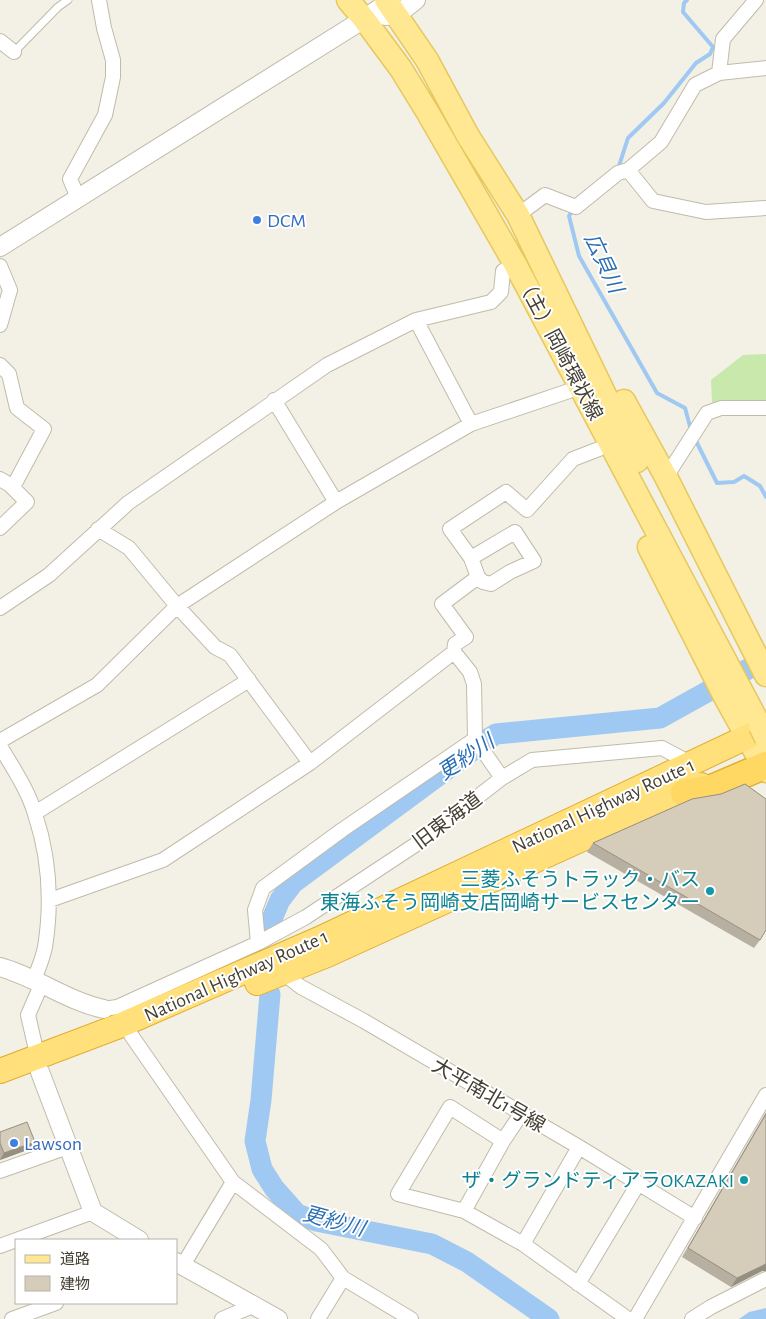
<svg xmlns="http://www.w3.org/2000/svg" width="766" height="1319" font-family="'Alegreya Sans','Noto Sans JP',sans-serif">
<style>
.green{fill:#c9e9ac}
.water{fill:#9fc9f2}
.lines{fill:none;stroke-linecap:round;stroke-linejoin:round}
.stream{stroke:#9fc9f2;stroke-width:4}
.river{stroke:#9fc9f2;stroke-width:21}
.service-casing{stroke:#c1bbaa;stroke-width:9}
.minor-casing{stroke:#c1bbaa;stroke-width:16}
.tertiary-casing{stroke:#c1bbaa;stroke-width:20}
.primary-casing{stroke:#e6c85f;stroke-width:25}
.trunk-casing{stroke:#e1ae30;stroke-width:26}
.motorway-casing{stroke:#e1ae30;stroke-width:29}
.service{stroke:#fff;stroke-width:7}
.minor{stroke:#fff;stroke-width:14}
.tertiary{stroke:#fff;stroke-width:18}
.primary{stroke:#ffe891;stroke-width:22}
.trunk{stroke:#ffe07a;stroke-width:24}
.motorway{stroke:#ffd763;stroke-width:26}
.primary-bridge-casing{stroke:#e6c85f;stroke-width:25;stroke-linecap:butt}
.primary-bridge{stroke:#ffe891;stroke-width:22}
.wall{fill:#b7afa0}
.shaded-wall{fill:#958f82}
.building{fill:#d5ccba;stroke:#958f82}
.shop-dot{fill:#3f7fe0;stroke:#fff;stroke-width:2}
.culture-dot{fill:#0f9aa8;stroke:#fff;stroke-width:2}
.labels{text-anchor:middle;stroke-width:4;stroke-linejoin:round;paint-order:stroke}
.shop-label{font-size:20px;fill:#366cbe;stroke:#fff;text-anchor:start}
.street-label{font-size:20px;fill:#454034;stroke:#fff}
.culture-label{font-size:20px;fill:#0d838f;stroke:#fff;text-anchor:end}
.water-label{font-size:21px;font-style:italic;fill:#2b6fb4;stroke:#fff}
</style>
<rect width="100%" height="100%" fill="#f3f0e5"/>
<!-- green -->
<path class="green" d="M766 354V404L717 406 712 402 711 380 743 355Z"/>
<!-- water -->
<path class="water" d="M766 1308V1319H739L749 1312Z"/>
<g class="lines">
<!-- stream -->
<path class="stream" d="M618 169 628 138 664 103 696 63 710 54 713 47 683 12 684 3 687 0
M574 208 569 216 579 256 657 393 685 408 691 430
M695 439 717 483 734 482 744 476 760 486 766 497"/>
<!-- river -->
<path class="river" d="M269 926 280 900 293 883 488 739 496 734 660 718 766 659
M270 994 261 1100 255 1141 262 1169 274 1188 297 1214 316 1221 432 1244 467 1262 549 1319"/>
<defs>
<path id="service" d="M14 52 58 7 68 0"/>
<path id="minor" d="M0 41 14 52
M719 73 723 39 756 0
M628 170 653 201 706 212 766 208
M78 198 70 179 105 115 113 77V60L104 28 99 0
M518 215 545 195 576 207 618 173 628 170 661 142 695 85 719 73 766 68
M0 266 10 290 0 325
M416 320 471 424
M0 365 9 374 17 408 44 429 13 487
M274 400 336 502
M666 477 707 413 721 408H766
M0 479 10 485 27 502 0 528
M98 529 129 548 177 606 215 647 230 655 310 763
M471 558 515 532 534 561 510 572 491 584 483 582 478 577 471 558 450 529 506 492 527 510 573 459 599 449
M0 608 49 575 128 503 327 365 416 320 491 302 501 292 503 271 515 264
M454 652 455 644 466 637 442 604 478 577
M0 741 97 685 177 606 336 502 471 424 569 391
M0 746C13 768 28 790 35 814 49 856 52 903 45 947 43 958 38 969 34 980
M35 813 249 680
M50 900 163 860 310 763 454 652 470 672 474 684 475 739 502 778
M258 943 255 910 263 888 342 830 475 739
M283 973 301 987 364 1021 579 1147 695 1218
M104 1009 117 1007 258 943 306 917 415 845 502 778 532 760 662 748 690 763
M131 1035 233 1182 183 1265
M39 1063 28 1015 42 983
M503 1141 450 1107 398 1194 464 1211 523 1244 628 1319
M0 1171 68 1147
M233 1182 321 1249 343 1278 318 1319
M464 1211 503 1141 521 1114
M523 1244 579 1147
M0 1246 93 1212
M343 1278 411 1319
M578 1284 638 1184
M12 1319 56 1303
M222 1319 255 1305
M635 1319 766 1095
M692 1319 711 1307 766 1279"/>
<path id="tertiary" d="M385 16 397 15 416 0
M0 247 364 19 391 0
M0 967C36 977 67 1001 104 1009
M40 1072 93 1212 139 1240
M176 1262 278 1319"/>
<path id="primary" d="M348 0 364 19 401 69 428 113 515 264 760 726
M386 0 427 60 468 136 518 215 637 461
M624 401 666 477 766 675
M649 547 725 697 766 771"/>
<path id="trunk" d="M257 983 327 955 701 785
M0 1071 119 1026 319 939 766 728"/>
<path id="motorway" d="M684 793 712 788 766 765"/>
</defs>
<!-- service casing -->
<use href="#service" class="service-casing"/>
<!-- minor casing -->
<use href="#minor" class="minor-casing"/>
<!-- tertiary casing -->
<use href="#tertiary" class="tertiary-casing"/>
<!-- primary casing -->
<use href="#primary" class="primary-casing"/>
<!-- trunk casing -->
<use href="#trunk" class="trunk-casing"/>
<!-- motorway casing -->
<use href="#motorway" class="motorway-casing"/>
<!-- service -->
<use href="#service" class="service"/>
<!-- minor -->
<use href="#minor" class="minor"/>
<!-- tertiary -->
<use href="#tertiary" class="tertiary"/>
<!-- primary -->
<use href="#primary" class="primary"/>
<!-- trunk -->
<use href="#trunk" class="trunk"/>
<!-- motorway -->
<use href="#motorway" class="motorway"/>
<defs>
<path id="primary-bridge" d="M760 726 766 738"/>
</defs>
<!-- primary-bridge casing -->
<use href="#primary-bridge" class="primary-bridge-casing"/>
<!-- primary-bridge -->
<use href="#primary-bridge" class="primary-bridge"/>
</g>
<!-- wall -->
<path class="wall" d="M593 843 760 940 754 948 587 852Z
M766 1112V1271H762L731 1287 682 1257Z
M0 1132 35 1142 30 1149 0 1160Z"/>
<!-- shaded-wall -->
<path class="shaded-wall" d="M35 1142 30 1149 0 1160 4 1153Z
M766 1264V1271H762L731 1287 737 1278Z"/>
<!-- building -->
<path class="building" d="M745 784 766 799V930L760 940 593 843 692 799 721 794Z
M766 1114V1264L737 1278 688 1248Z
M27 1122 35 1142 4 1153 0 1143V1132Z"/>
<!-- markers -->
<g class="shop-dot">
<circle cx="257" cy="220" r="5"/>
<circle cx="14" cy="1143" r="5"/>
</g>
<g class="culture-dot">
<circle cx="710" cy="891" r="5"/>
<circle cx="744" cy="1180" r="5"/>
</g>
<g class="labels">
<!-- shop labels -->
<g class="shop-label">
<text x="267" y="227">DCM</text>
<text x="24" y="1150">Lawson</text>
</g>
<!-- street labels -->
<g class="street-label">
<text transform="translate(560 348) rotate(62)" y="7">（主）岡崎環状線</text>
<text transform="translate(603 805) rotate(-25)" y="7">National Highway Route 1</text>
<text transform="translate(447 820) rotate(-37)" y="7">旧東海道</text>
<text transform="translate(236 975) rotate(-24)" y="7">National Highway Route 1</text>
<text transform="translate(489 1095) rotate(30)" y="7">大平南北1号線</text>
</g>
<!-- culture labels -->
<g class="culture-label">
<text x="700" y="886">三菱ふそうトラック・バス<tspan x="700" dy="23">東海ふそう岡崎支店岡崎サービスセンター</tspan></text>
<text x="734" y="1187">ザ・グランドティアラOKAZAKI</text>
</g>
<!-- water labels -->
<g class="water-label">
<text transform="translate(604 263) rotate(65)" y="7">広貝川</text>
<text transform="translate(466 757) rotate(-34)" y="7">更紗川</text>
<text transform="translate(334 1221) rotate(15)" y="7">更紗川</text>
</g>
</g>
<!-- legend -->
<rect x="15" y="1239" width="162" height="65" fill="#ffffff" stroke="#b5b3ae"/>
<rect x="25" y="1255" width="25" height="8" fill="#ffe891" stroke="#b5b3ae"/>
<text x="60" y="1264" font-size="15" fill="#454034">道路</text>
<rect x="25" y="1276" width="25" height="15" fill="#d5ccba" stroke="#b5b3ae"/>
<text x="60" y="1289" font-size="15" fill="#454034">建物</text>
</svg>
